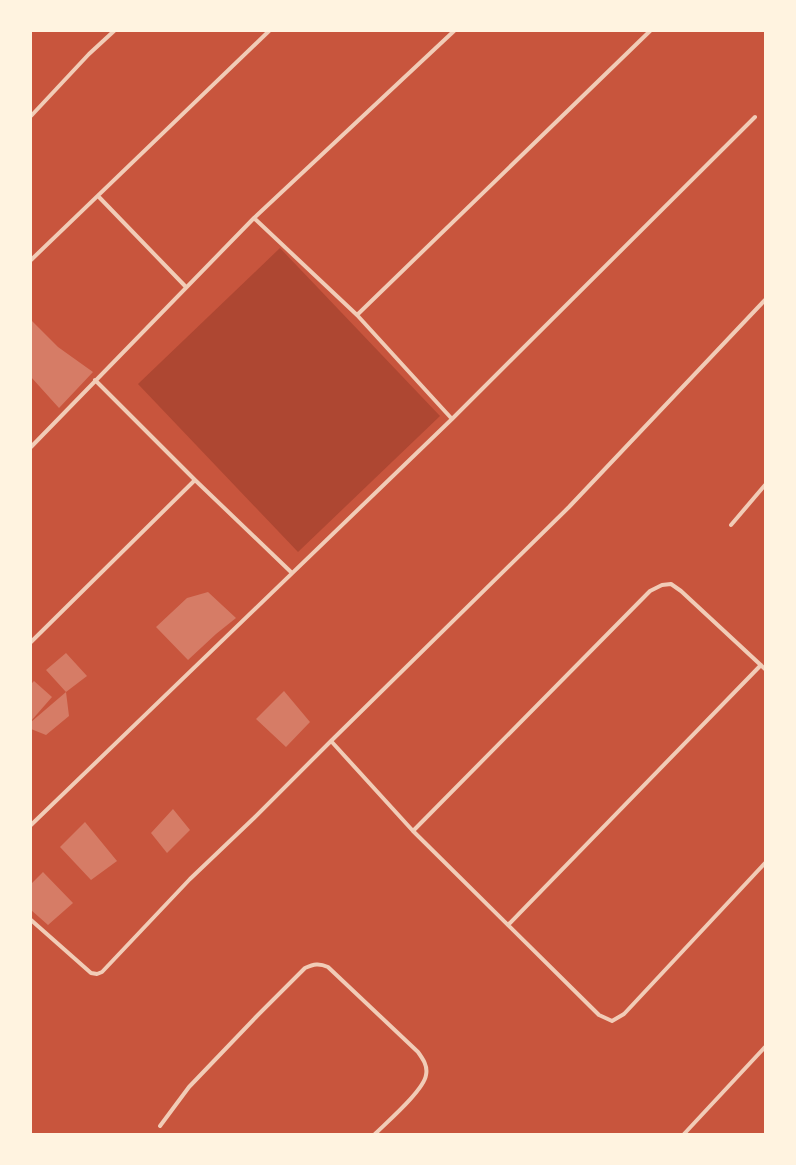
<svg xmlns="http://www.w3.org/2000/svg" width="796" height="1165" font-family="Raleway,sans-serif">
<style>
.green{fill:#ae4732}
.building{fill:#d67c66}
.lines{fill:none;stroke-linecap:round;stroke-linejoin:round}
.minor{stroke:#f1ccb7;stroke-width:4}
</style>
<rect width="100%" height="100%" fill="#c8553d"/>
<!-- green -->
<path class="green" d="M280 248 440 416 298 552 138 384Z"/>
<!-- building -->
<path class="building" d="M31 320 58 347 93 372 59 408 31 377Z
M208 592 236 618 216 634 188 660 156 627 187 598Z
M66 653 87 676 66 692 46 670Z
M34 681 52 697 31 721V684Z
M284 691 310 722 286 747 256 719Z
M66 692 69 716 46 735 31 729V722Z
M173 809 190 830 167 853 151 833Z
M85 822 117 861 91 880 60 847Z
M43 872 73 903 48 925 31 910V884Z"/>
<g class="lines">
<!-- minor -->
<path class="minor" d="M31 116 89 54 114 31
M98 196 186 287
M254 218 357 315 452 419
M31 260 269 31
M357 315 650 31
M95 380 195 480 292 573
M31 447 254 218 454 31
M731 525 765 485
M31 642 195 480
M331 741 413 831 599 1015 612 1021 624 1014 765 863
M31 825 452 419 755 117
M413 831 650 591 662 585 671 584 681 591 765 669
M31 920 91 973 97 974 102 972 190 879 254 818 331 741 569 507 765 300
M508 925 761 665
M160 1126 189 1087 256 1017 305 968C314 964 319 963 328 967L418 1052C423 1059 428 1066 426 1075 424 1090 387 1122 375 1134
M684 1134 765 1047"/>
</g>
<!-- border -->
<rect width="796" height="1165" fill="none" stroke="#fff3e0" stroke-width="64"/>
</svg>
